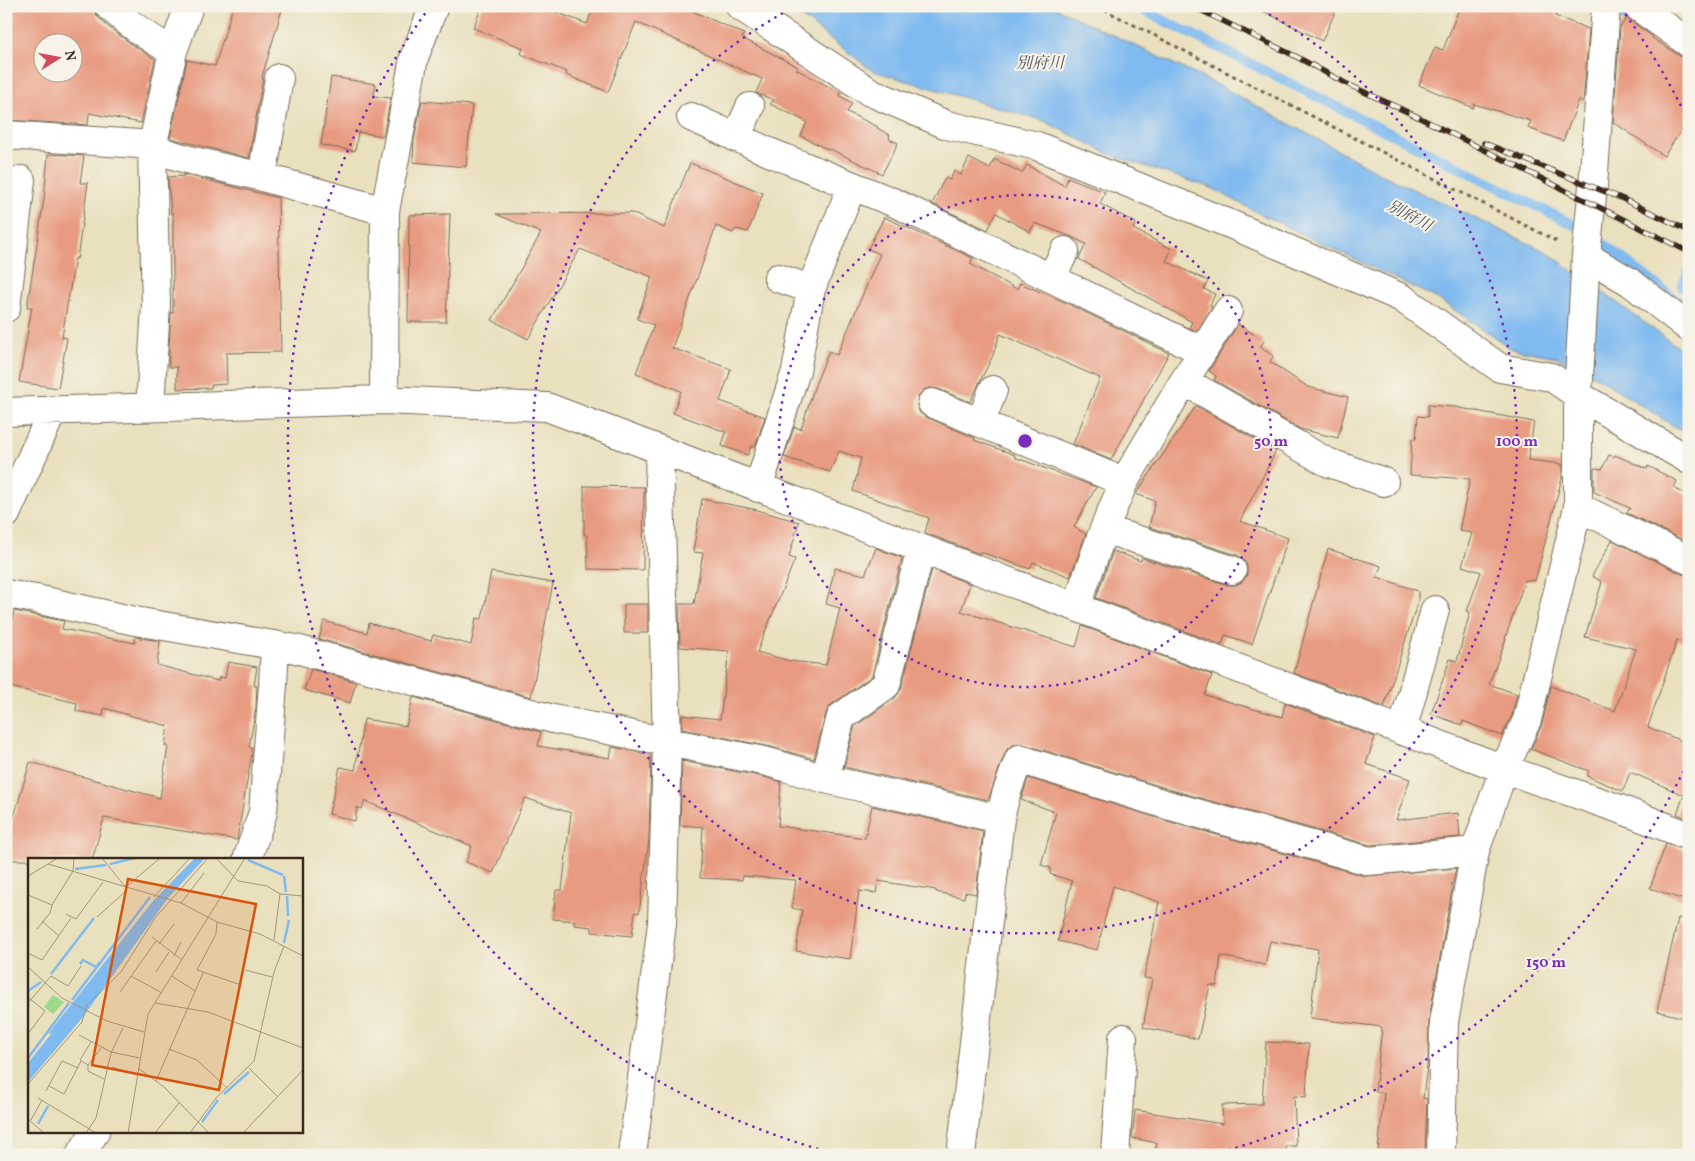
<svg xmlns="http://www.w3.org/2000/svg" width="1695" height="1161" font-family="Vollkorn,'Noto Serif JP',serif">
<style>
.water{fill:#7fbaf0;stroke:#5d7287}
.lines{fill:none;stroke-linecap:round;stroke-linejoin:round}
.stream{stroke:#7fbaf0;stroke-width:10}
.building{fill:#e89b81;fill-rule:evenodd}
.minor-casing{stroke:#786a56;stroke-width:30}
.path{stroke:#786a56;stroke-width:3;stroke-dasharray:4 4;stroke-linecap:butt}
.minor{stroke:#fff;stroke-width:28}
.rail-casing{stroke:#3b2a1e;stroke-width:5.5}
.rail{stroke:#f7f3e8;stroke-width:4;stroke-dasharray:11;stroke-linecap:butt}
.ring{fill:none;stroke:#7b2cbf;stroke-width:2.5;stroke-dasharray:2.5 5}
.labels{text-anchor:middle;stroke-width:4;stroke-linejoin:round;paint-order:stroke}
.water-label{font-size:16px;font-style:italic;fill:#4f555d;stroke:#f7f3e8}
.inset-river{fill:none;stroke:#7fbaf0;stroke-width:2.5}
.inset-road{fill:none;stroke:#a3977d;stroke-width:1}
.view{fill:#d7540e;fill-opacity:0.15;stroke:#d7540e;stroke-width:2.5}
.inset-edge{fill:none;stroke:#3b2a1e;stroke-width:2.5}
.centre{fill:#7b2cbf;stroke:#f7f3e8;stroke-width:2.5}
.ring-label{font-size:15px;text-anchor:middle;font-weight:bold;fill:#7b2cbf;stroke:#f7f3e8;stroke-width:4;stroke-linejoin:round;paint-order:stroke}
</style>
<rect width="100%" height="100%" fill="#f7f3e8"/>
<filter id="ink" filterUnits="userSpaceOnUse"><feTurbulence type="fractalNoise" baseFrequency=".02" numOctaves="2"/><feDisplacementMap in="SourceGraphic" scale="10" xChannelSelector="R" yChannelSelector="G"/><feConvolveMatrix kernelMatrix="1 2 1 2 8 2 1 2 1" color-interpolation-filters="sRGB"/></filter>
<filter id="wash" filterUnits="userSpaceOnUse"><feTurbulence type="fractalNoise" baseFrequency=".0096" numOctaves="4" result="noise"/><feDisplacementMap in="SourceGraphic" scale="20" xChannelSelector="R" yChannelSelector="G"/><feGaussianBlur stdDeviation="1.12" result="paint"/><feColorMatrix in="noise" values="0 0 0 0 0 0 0 0 0 0 0 0 0 0 0 0 0 1.4 0 .05"/><feComposite in="paint" operator="in"/></filter>
<g filter="url(#wash)">
<rect width="100%" height="100%" fill="#e9e0bd"/>
<!-- water -->
<path class="water" d="M787 6H1052L1216 84 1387 177 1547 252 1689 355V436L1599 378 1557 357 1512 349 1438 299 1260 214 1212 188 1111 155 1044 121 873 71Z"/>
<g class="lines">
<!-- stream -->
<path class="stream" d="M1135 6 1574 225
M1623 16 1689 57
M1601 242 1689 310
M1689 272 1682 286 1689 289"/>
</g>
<g id="blocks">
<!-- building -->
<path class="building" d="M6 6H94V11L98 17 106 25 130 43 155 59 141 123 89 113 88 125 6 120ZM42 42H72V72H42Z
M233 6H283L262 77H263L249 158 170 138 187 60 215 66Z
M482 6H540L587 24 594 6H681L744 34 742 38 798 67 796 69 841 93 840 96 852 103 847 112 878 127 877 128 890 135 889 139 898 143 882 174 830 149 829 150 801 136 807 122 770 104 774 100 756 93 762 79 636 22 608 92 566 75 567 72 521 54 523 48 473 28Z
M1253 6H1338L1322 41Z
M1460 6H1540L1556 13 1555 16 1589 29 1583 103 1579 100 1563 141 1528 128 1531 121 1474 104 1473 108 1419 85 1435 47 1443 50Z
M1627 18 1653 37 1652 38 1689 62V119L1664 156 1613 122 1620 27Z
M331 77 376 84 374 96 391 98 383 136 358 132 355 151 321 145Z
M422 101 472 105 466 167 413 162 414 140Z
M48 154 84 156 80 183H88L77 259 75 258 62 337 67 338 58 388 19 382 32 307H27L44 199Z
M969 158 990 169 994 159 1022 173 1027 165 1065 186 1068 177 1105 192 1100 204 1136 223 1133 229 1172 249 1166 261 1208 281 1204 289 1215 294 1210 305 1212 307 1197 331 1189 328 1192 322 1079 259 1086 244 1072 237 1035 223 1030 232 996 213 988 230 932 204 945 178 950 180 954 171 961 175Z
M690 163 763 193 748 232 736 229 733 233 716 226 672 348 731 369 720 401 765 417 755 447 751 446 748 455 722 446 726 432 673 413 681 391 636 373 654 325 637 319 652 277 580 249 528 339 492 320 541 233 496 214 632 213 664 228Z
M183 174 278 198 281 352 226 353 227 384 211 385V388L177 389V367H169V349L171 313H173V213L171 214 168 177 184 176Z
M450 214 446 322H408L409 215Z
M884 217 973 258 970 264 1017 289 1020 283 1064 302 1169 353 1111 460 1073 444 1100 378 1000 334 993 355 970 402 938 389 930 388 923 390 918 397 917 406 920 413 926 417 975 438 974 440 1015 455 1014 457 1096 487 1074 527 1086 534 1070 577 1033 562 1030 569 980 552V554L925 533 929 518 853 491 861 458 839 451 830 472 784 457 794 427 801 429 815 385 829 351 837 355 880 254 868 249Z
M1238 324 1264 341 1260 347 1273 356 1270 362 1308 387 1348 397 1338 438 1300 429 1214 380 1216 376 1209 371Z
M1428 405 1455 407 1534 422 1528 460 1562 464V478L1535 581 1525 580 1505 639H1506L1489 684 1517 694 1512 715 1502 736 1463 721 1462 725 1431 714 1450 659 1457 661 1470 612 1467 611 1481 572 1462 566 1472 533 1459 531 1470 479 1410 475 1412 439H1416L1418 416 1428 417Z
M1196 406 1276 451 1240 521 1288 538 1252 644 1225 635 1222 645 1096 598 1113 551 1141 561 1142 558 1228 585H1235L1242 582 1247 575V566L1243 559 1237 555 1149 527 1155 501 1136 494Z
M1609 455 1614 457 1615 455 1647 469 1648 466 1677 481 1674 488 1689 496V543L1627 513 1630 508 1594 492V468L1602 469Z
M584 486 644 487 643 570 588 569 587 536 584 534Z
M702 499 753 509 799 522 789 557 795 559 757 652 790 661 826 665 840 608 826 604 835 568 865 575 876 548 902 558 872 676 831 705 826 713 814 759 771 747 682 729V715L720 719 729 651 680 647 679 604H694L703 553 693 552Z
M1612 540 1682 574 1689 575V643L1677 640 1648 727 1689 744V819L1677 814 1684 795 1630 772 1623 791 1587 776 1589 771 1531 749 1542 724 1551 686 1615 711 1636 649 1585 637 1602 582 1592 576Z
M1328 549 1381 566 1377 577 1418 591V601L1384 707 1294 673Z
M932 569 970 584 961 611 1076 647 1082 626 1212 675 1205 695 1282 717 1285 703 1375 737 1366 764 1410 779 1396 820 1458 813 1460 837 1370 845 1175 791 1023 744H1015L1008 748 1005 753 988 800 844 767 855 726 895 698 901 689Z
M491 572 553 583 531 697 319 639 324 621 367 633 369 623 431 641 433 635 471 645 476 618 482 619Z
M624 604H648V633H624Z
M14 611 64 621 62 629 135 643V637L160 641 157 665 218 681 219 677 225 678 228 662 257 667 254 686H257L256 708 249 747 252 748V752L237 840 104 818 92 860H13L6 844 30 762 160 798 168 746H165L168 726 104 708 103 716 76 711 77 703 6 686V647Z
M311 669 356 682 350 703 304 690Z
M413 697 541 732 538 746 610 758 612 747 651 755 649 840 639 913 635 912 632 936 592 932V927L574 925 575 921 553 919 556 890H562L571 813 525 798 493 873 466 862 472 846 365 801 362 809 357 807 355 821 329 814 340 767 355 770 364 719 406 726Z
M682 761 764 777 781 782 778 826 865 838 872 806 983 831 976 894 965 892 964 898 936 892V890L878 881 876 893 859 891 850 959 796 951 802 910 792 908 796 880 743 876 742 880 700 878 703 827 680 825Z
M1028 778 1167 821 1365 876 1456 868 1453 883H1452V889L1429 1019 1428 1058 1423 1098 1427 1099 1425 1154 1378 1152 1384 1093 1375 1092 1382 1027 1310 1018 1318 949 1270 941 1265 965 1221 956 1217 986 1210 985 1198 1039 1143 1027 1152 979 1144 978 1159 902 1113 886 1097 950 1058 941 1072 881 1050 874 1051 868 1041 865 1056 812 1021 800Z
M1666 844 1689 851V902L1650 888Z
M1678 918 1689 919V1019L1657 1011Z
M1266 1042 1309 1044 1306 1097 1294 1096 1296 1146H1286V1153L1174 1155 1155 1152 1157 1143 1132 1138 1135 1110 1223 1124 1222 1105 1262 1104Z"/>
</g>
</g>
<g filter="url(#ink)">
<use href="#blocks" fill-opacity="0" stroke="#786a56" stroke-width="1"/>
<g class="lines">
<defs>
<path id="minor" d="M109 6C130 25 148 38 173 51
M740 6 870 92 947 125 1037 146 1230 224 1402 298 1500 368 1551 377 1578 395 1689 460
M1637 6 1689 43
M691 117 769 152 895 203 1202 351
M6 135 139 144 186 159 262 177 385 211
M736 138 750 107
M262 177 279 78
M1586 256 1630 282 1689 328
M778 278 811 289
M1051 278 1065 251
M6 308 21 180
M1184 381 1327 462 1384 482
M384 400 385 211 414 58 434 6
M932 403 1124 482
M150 407 156 305 152 148 173 51 189 6
M6 412 384 400 547 407 1504 769 1620 809 1689 836
M981 422 993 390
M758 488 796 371 811 289 852 186
M1578 507 1689 560
M6 514 53 410
M1104 529 1232 570
M6 594 36 599 135 621 296 649 553 719 768 762 825 779 1000 819
M1076 607 1104 529 1124 482 1184 381 1228 311
M1402 731 1435 610
M825 779 841 717 886 685 921 549
M247 860 263 812 273 685 275 645
M80 1155 95 1132
M632 1155 662 924 667 742 659 451
M961 1155 1000 819 1006 794 1019 759 1171 806 1369 861 1475 851
M1115 1155 1123 1038
M1441 1155 1444 1022 1475 851 1504 769 1527 720 1578 507V395L1586 256 1593 186 1606 6"/>
</defs>
<!-- minor casing -->
<use href="#minor" class="minor-casing"/>
<!-- path -->
<path class="path" d="M1097 6 1558 242"/>
<!-- minor -->
<use href="#minor" class="minor"/>
<defs>
<path id="rail" d="M1192 6 1295 56 1345 83 1416 116 1689 252
M1484 143 1623 199 1689 231"/>
</defs>
<!-- rail casing -->
<use href="#rail" class="rail-casing"/>
<!-- rail -->
<use href="#rail" class="rail"/>
</g>
</g>
<!-- distance rings -->
<g class="ring">
<circle cx="1025" cy="441" r="246"/>
<path d="M1256 7A492 492 0 1 1 794 7"/>
<path d="M1687 764A737 737 0 0 1 1210 1155M840 1155A737 737 0 0 1 429 8M1621 8A737 737 0 0 1 1687 118"/>
</g>
<g class="labels">
<!-- water labels -->
<g class="water-label">
<text x="1040" y="68">別府川</text>
<text transform="translate(1410 215) rotate(28)" y="6">別府川</text>
</g>
</g>
<!-- overview -->
<g transform="translate(28 858)">
<rect width="275" height="275" fill="#e9e0bd"/>
<path d="M25 137 36 144 25 156 16 149Z" fill="#9ed88b"/>
<path d="M167 0H177L140 40 55 159 0 224V205L24 175 20 176 125 43Z" fill="#7fbaf0"/>
<path class="inset-river" d="M220 2 255 17M82 6 107 0M47 11 78 7M256 18 258 34M259 38 260 58M256 85 261 62M52 106 55 102 68 109 72 104M23 116 66 60M0 133 13 124M44 142 122 39M0 200 41 145M196 236 221 214M174 264 190 242M10 266 20 248"/>
<path class="inset-road" d="M74 0 99 31M188 0 210 23 239 28 252 36 275 38M20 6 153 45 189 64 232 76 275 98M0 18 30 0M98 29 132 0M0 37 24 47 45 13 46 0M126 39 162 0M153 45 176 15M38 56 48 61 75 24M69 59 99 32M14 63 31 78M189 64 188 76 169 112 213 127M9 71 22 55 24 47M124 79 154 102M246 82 252 36M131 86 146 66M0 95 14 102 43 60M146 98 153 84M0 109 34 140 79 163 116 174M217 112 244 119M128 114 141 94M103 118 134 135M144 118 167 133M92 134 128 83M0 145 23 118 40 128 53 108M127 145 180 154 275 190M204 163 219 93M275 163V184M0 176 17 153 1 140M51 177 83 194 112 200M63 184 52 202 60 207V213L76 221M141 191 169 202 199 230M60 207 73 190M84 209 109 217M110 210 136 229 181 275M221 210 249 238M128 223 175 115M0 226 54 164 59 147 93 114 127 60 180 0M21 228 36 236 53 203M18 233 34 203 50 210M10 240 68 275M0 261 16 275M3 262 14 242M58 275 68 260 83 195 95 170M100 275 120 156 217 0M127 275 151 245M162 275 188 240 226 203 246 114 256 88M215 275 275 212"/>
<path class="view" d="M100 21 228 46 191 232 64 207Z"/>
<rect width="275" height="275" class="inset-edge"/>
</g>
<circle cx="1025" cy="441" r="8" class="centre"/>
<g class="ring-label">
<text x="1271" y="446">50 m</text>
<text x="1517" y="446">100 m</text>
<text x="1546" y="967">150 m</text>
</g>
<!-- margin -->
<rect width="1695" height="1161" fill="none" stroke="#f7f3e8" stroke-width="25"/>
<!-- north arrow -->
<g transform="translate(58 58) rotate(79)"><circle r="24" fill="#f7f3e8" stroke="#aca397"/>
<path d="M0-4L9 19L0 12L-9 19Z" fill="#d1495b"/>
<text y="-8" font-size="14" font-weight="bold" text-anchor="middle" fill="#3b2a1e">N</text>
</g>
</svg>
